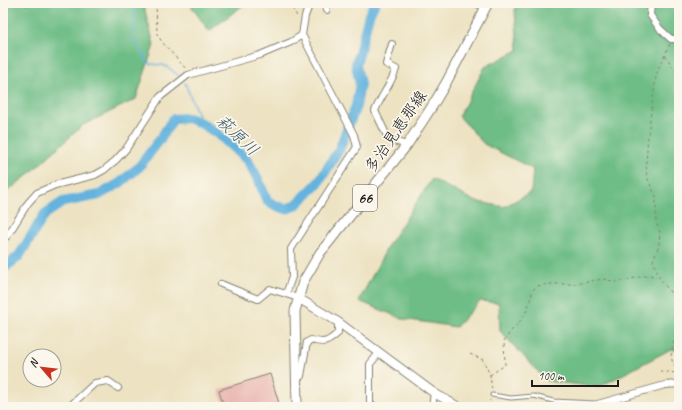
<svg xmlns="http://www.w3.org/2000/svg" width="682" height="410" font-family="Caveat,'Klee One',sans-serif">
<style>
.forest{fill:#6ebd86;stroke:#456c51}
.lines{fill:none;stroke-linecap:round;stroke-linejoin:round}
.stream{stroke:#64b3de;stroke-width:1.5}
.river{stroke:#64b3de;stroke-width:10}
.building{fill:#e8b2ad}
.lane-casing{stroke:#848070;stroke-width:5}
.street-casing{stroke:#848070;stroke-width:8}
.secondary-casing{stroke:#848070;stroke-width:10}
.primary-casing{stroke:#848070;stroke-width:11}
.path{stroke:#848070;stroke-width:1;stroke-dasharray:3 3;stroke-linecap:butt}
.lane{stroke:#fff;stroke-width:3}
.street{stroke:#fff;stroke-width:6}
.secondary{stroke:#fff;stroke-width:8}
.primary{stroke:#fff;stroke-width:9}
.labels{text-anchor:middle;stroke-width:3.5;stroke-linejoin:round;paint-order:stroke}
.shield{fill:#fbf7ec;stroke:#5f5e5a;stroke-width:1}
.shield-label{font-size:15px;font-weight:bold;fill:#1c1c1c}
.street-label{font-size:16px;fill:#1c1c1c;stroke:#fbf7ec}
.water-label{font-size:17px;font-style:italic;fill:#39586a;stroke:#fbf7ec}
</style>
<rect width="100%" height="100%" fill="#fbf7ec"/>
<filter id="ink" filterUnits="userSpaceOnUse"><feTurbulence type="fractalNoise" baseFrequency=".025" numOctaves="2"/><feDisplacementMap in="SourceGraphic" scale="8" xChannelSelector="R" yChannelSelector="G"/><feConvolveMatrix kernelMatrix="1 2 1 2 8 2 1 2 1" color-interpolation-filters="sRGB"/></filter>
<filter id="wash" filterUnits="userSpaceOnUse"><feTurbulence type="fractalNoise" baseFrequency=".012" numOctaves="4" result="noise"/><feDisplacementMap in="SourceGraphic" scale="16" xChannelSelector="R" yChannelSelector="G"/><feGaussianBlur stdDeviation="0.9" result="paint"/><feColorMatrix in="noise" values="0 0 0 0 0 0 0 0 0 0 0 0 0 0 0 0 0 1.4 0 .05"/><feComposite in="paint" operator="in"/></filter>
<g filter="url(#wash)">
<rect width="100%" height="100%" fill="#ede3c3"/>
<!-- forest -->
<path class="forest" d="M3 3H143L154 45 136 99 83 125 29 174 3 195Z
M189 3H246L209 31Z
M517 3H679V351L671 349 599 387 547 381 500 331 499 303 480 301 456 327 403 319 359 301 389 244 432 179 474 201 504 207 531 192 533 169 484 144 459 116 485 67 518 50 515 10Z"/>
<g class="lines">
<!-- stream -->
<path class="stream" d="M135 3 133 40 141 49 147 62 150 64 163 65 169 68 179 76
M185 83 199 118 198 122"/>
<!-- river -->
<path class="river" d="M3 269 19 256 45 214 63 202 99 195 120 183 139 167 161 138 173 119 188 118 201 123 218 134 248 161 258 179 267 201 277 206 286 209 296 205 318 183 339 150 356 106 360 84 356 65 369 15 375 3"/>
</g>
<g id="blocks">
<!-- building -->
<path class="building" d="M270 374 280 407H224L219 390Z"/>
</g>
</g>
<g filter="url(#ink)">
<use href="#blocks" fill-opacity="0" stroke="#848070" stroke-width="1"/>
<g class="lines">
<defs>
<path id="lane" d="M492 395 511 398 534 396 553 401 595 403"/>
<path id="street" d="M326 3 327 10
M476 3 485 8
M651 3 650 15 660 29 671 39H679
M392 44 386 64 396 69C391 84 381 96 375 111L387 136 394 141 407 145
M3 240 8 235 28 203 37 193 55 185 95 175 104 170 116 160 126 149 160 97 188 75 260 55 291 42 302 35
M221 284 258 299 270 289 286 294
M298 298 286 294 292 277 291 249 357 147 354 135 302 35 305 16 310 3
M296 380 301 376 307 342 311 340C325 344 328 342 338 333V322
M69 407 95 383 108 381 118 388
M375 407 370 404V364L379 353
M432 407 434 393
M591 407 594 405 665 385 679 384"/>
<path id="secondary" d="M298 298 338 322 434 393 459 407"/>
<path id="primary" d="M297 407 295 311 303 282 320 253 407 145 433 105 446 83 488 3"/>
</defs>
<!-- lane casing -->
<use href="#lane" class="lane-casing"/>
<!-- street casing -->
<use href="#street" class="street-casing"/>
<!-- secondary casing -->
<use href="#secondary" class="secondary-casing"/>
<!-- primary casing -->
<use href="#primary" class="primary-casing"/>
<!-- path -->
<path class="path" d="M156 3 157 34 162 42 187 70
M289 3 298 18
M670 44 659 67 656 77 648 134 646 164 647 177 656 197V223L660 232 659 245 653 260 659 277 675 299 679 315 671 356 673 364 677 367 676 378
M665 55 679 76
M470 354 483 360 490 375 492 391
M660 371 676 373
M490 375 505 365 504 341 511 331 522 319 527 310 533 290 537 286 549 284H576L603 279 617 282 649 275 659 277
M489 407 490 400"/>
<!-- lane -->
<use href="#lane" class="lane"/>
<!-- street -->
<use href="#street" class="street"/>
<!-- secondary -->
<use href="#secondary" class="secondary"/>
<!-- primary -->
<use href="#primary" class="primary"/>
</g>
</g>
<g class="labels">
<!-- shield labels -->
<rect class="shield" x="353" y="185" width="24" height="26" rx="3"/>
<g class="shield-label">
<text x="365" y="203">66</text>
</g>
<!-- street labels -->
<g class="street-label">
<text transform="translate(395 131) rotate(-55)" y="6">多治見恵那線</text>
</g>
<!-- water labels -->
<g class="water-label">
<text transform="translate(238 135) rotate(43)" y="6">萩原川</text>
</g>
</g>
<!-- margin -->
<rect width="682" height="410" fill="none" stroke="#fbf7ec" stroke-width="16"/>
<!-- north arrow -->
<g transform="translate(42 368) rotate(298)"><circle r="19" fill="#fbf7ec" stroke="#a29f99"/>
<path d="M0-3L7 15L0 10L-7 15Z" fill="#c8321e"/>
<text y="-6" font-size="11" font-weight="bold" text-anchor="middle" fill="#1c1c1c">N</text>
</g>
<!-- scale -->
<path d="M532 380v6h86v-6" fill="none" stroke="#1c1c1c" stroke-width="2"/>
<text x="538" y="380" font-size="12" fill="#1c1c1c" stroke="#fbf7ec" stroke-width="3" paint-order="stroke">100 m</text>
</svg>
